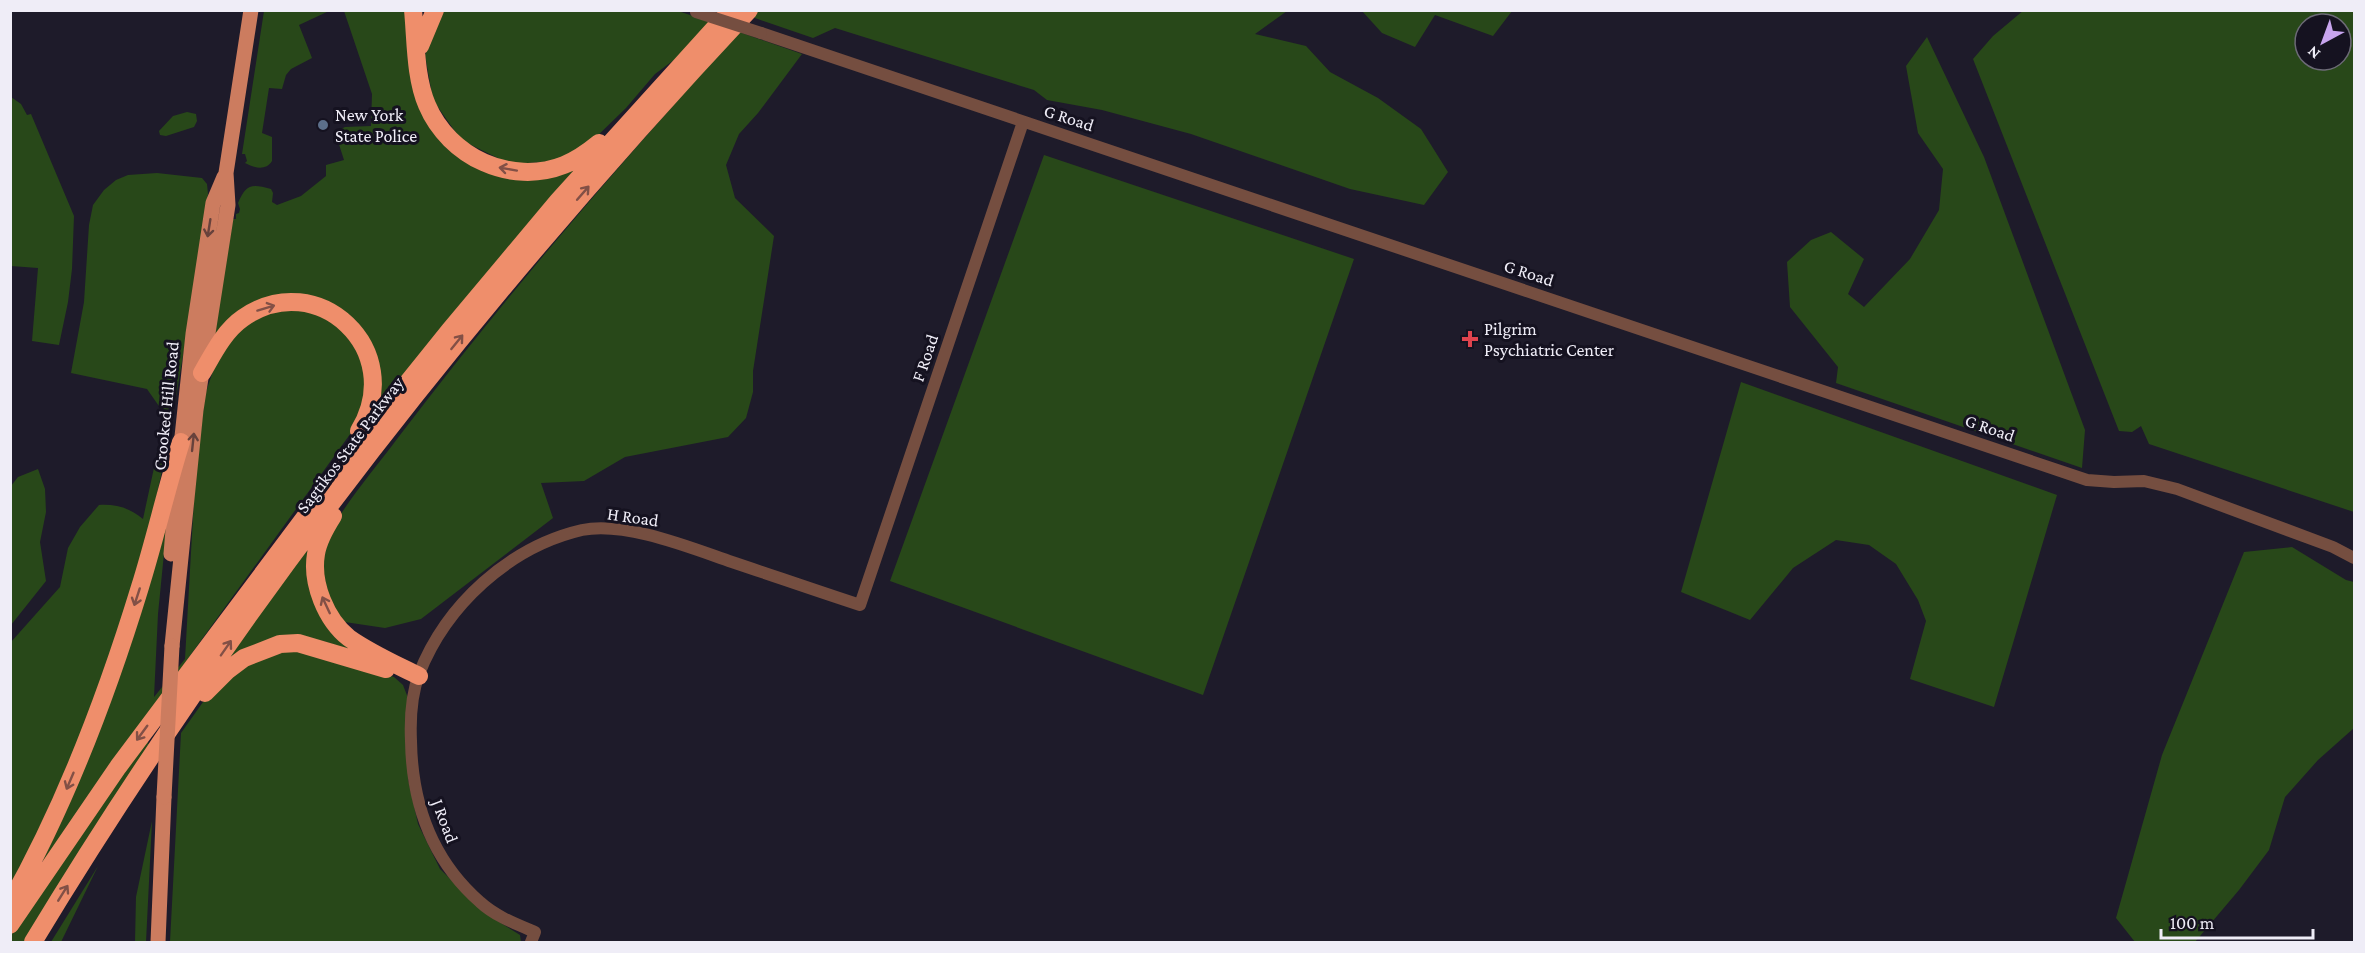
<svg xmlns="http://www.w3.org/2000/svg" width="2365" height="953" font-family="'Crimson Pro',serif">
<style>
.green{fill:#284819;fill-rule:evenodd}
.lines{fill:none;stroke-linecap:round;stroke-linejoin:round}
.minor{stroke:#754e40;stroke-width:12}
.major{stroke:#cc7c5f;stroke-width:15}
.highway{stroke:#ef8e6b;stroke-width:18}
.minor-bridge{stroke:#754e40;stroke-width:12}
.major-bridge{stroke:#cc7c5f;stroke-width:15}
.oneway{stroke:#825046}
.oneway2{stroke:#67423c}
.service-dot{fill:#5c6f8a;stroke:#151220;stroke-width:2}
.health-dot{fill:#e0444e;stroke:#151220;stroke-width:2}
.labels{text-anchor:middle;stroke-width:6;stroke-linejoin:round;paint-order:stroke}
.poi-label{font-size:18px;fill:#efedf7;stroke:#151220;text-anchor:start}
.street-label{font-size:18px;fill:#efedf7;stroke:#151220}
</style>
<rect width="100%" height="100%" fill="#1e1b2a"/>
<!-- green -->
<path class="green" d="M675 10 711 22 682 54 655 74 626 108 591 142 561 161 510 164 461 140 433 100 425 55 441 11Z
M759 10 1287 11 1255 34 1306 46 1330 72 1378 98 1421 129 1448 172 1424 205 1350 189 1191 134 1102 110 1047 100 1034 90 835 28 813 38 752 17Z
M2024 10 2354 11V512L2149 444 2141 426 2132 432 2119 431 1973 59 1993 36ZM2305 24H2341V60H2305Z
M264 11H329L299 25 312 58 291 69 286 75 282 89 269 88 262 133 272 137V161C266 171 254 168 245 163L247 161 245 154H242Z
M344 11H408L423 106 475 164 576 168 376 413 379 382 375 352 356 322 306 296 213 338 233 219H236V214L239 213 240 209 238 203C246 185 250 183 271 189L273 193 272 202 277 205 301 196 326 176V165L344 160 335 132 345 127 371 126 372 94Z
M1362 11H1512L1493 36 1435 15 1415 47 1382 33Z
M739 32 802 54 758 113 739 134 726 165 735 198 774 236 753 371V392L746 418 728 437 625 457 584 481 541 483 553 518 421 619 385 628 338 621C325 598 316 568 323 543 325 536 331 529 335 523 353 494 376 467 397 439 504 298 620 163 739 32Z
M1927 37 1984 157 2085 430 2082 468 1836 383 1838 367 1790 307 1787 262 1811 240 1831 232 1864 259 1848 294 1864 307 1910 259 1939 210 1943 169 1918 133 1906 66Z
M11 97 21 104 27 115 31 114 74 216 72 269 68 302 59 345 32 341 38 268 11 266Z
M187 112 196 114 197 121 194 127 166 136 160 135 159 131 173 116Z
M1044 155 1354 259 1203 695 890 581Z
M157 173 202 178 207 184 208 194C185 341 167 488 120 631 91 720 49 805 11 891V642L60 587 68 548 80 527 99 505C116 504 130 508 143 519L163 426 161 409 147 389 71 373 84 302 89 225 93 205 104 190 116 180 128 175Z
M289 308 320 313 348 331 364 359 368 394 356 426 197 646 44 862 40 858 167 523 158 614 154 697 185 659 195 481 205 395 214 368 233 336 257 315Z
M1741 382 2057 495 1994 707 1910 679 1926 621 1918 600 1896 564 1869 545 1836 540 1793 568 1750 620 1681 592Z
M38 469 45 489 46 512 40 542 46 581 11 625V486L18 477Z
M317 533 308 580 376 659 323 641 294 636 225 663Z
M2292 547 2346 580 2354 582V728L2318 760 2285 797 2269 850 2239 890 2195 942H2135L2116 918 2162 755 2244 552Z
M274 651H315L394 677 403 685 408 698V779L418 824 440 869 485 913 520 935 521 942H170L181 733 203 702 236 670Z
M147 737 149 746 25 942H11L10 937 72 841Z
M152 821 146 942H135L136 897Z
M98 866 61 942H51Z"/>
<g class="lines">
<!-- minor -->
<path class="minor" d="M761 33 2087 480 2114 482 2144 481 2177 489 2333 547 2354 558
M531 942 535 932C516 924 495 916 480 902 432 860 412 803 411 741 410 719 411 696 419 674 446 605 509 547 582 530 625 521 691 548 732 562 774 576 817 591 860 605L1023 122"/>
<!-- major -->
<path class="major" d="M171 554 177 483 193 334 213 203 224 177
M172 646 196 410 228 205 226 173 251 10
M158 942 164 797"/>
<!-- highway -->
<path class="highway" d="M413 10C416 41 415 77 427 105 449 157 511 186 564 165 577 160 588 152 599 143
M420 46 435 10
M202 373C213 354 224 331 243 318 317 266 408 350 359 431
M333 516C326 527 318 541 316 554 311 583 326 620 349 638 370 653 395 664 419 676
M205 693 228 670 244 658 280 644 298 643 386 669
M10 903C66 804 107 695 140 587 155 539 166 490 181 442
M10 925 118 767 380 417 450 330 558 201 731 10
M33 942C236 606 480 297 749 10"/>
<!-- minor-bridge -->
<path class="minor-bridge" d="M696 12 761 33"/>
<!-- major-bridge -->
<path class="major-bridge" d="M164 797 172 646"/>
</g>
<!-- one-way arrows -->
<defs><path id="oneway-shaft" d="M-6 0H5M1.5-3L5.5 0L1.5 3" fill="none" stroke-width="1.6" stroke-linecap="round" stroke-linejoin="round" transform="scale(1.5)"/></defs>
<g class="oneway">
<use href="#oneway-shaft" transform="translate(508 169) rotate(-170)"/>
<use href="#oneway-shaft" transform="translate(583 193) rotate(-49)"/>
<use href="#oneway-shaft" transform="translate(266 308) rotate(-17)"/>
<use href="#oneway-shaft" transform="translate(457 342) rotate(-51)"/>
<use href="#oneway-shaft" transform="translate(137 597) rotate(108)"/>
<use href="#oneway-shaft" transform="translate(326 605) rotate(-115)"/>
<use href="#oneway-shaft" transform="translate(226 648) rotate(-55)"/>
<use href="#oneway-shaft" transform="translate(142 733) rotate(126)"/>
<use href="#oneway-shaft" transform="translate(70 781) rotate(113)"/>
<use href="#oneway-shaft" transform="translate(63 893) rotate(-58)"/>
</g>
<g class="oneway2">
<use href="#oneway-shaft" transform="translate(209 228) rotate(99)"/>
<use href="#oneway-shaft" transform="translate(193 442) rotate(-84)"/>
</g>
<!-- markers -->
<circle class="service-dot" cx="323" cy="125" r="6"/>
<path class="health-dot" d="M1467 330h6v6h6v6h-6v6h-6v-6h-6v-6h6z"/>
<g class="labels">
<!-- poi labels -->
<g class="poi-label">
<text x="335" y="121">New York<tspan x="335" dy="21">State Police</tspan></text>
<text x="1484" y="335">Pilgrim<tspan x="1484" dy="21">Psychiatric Center</tspan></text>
</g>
<!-- street labels -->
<g class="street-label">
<text transform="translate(1069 118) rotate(18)" y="6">G Road</text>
<text transform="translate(1529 273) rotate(18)" y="6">G Road</text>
<text transform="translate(925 358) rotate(-71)" y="6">F Road</text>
<text transform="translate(166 406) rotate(-84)" y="6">Crooked Hill Road</text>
<text transform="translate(1990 428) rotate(19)" y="6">G Road</text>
<text transform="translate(350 445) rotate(-53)" y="6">Sagtikos State Parkway</text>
<text transform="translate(633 517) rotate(8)" y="6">H Road</text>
<text transform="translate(445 821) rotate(69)" y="6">J Road</text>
</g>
</g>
<!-- border -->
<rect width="2365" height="953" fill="none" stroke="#efedf7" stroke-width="24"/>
<!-- north arrow -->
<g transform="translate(2323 42) rotate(221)"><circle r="28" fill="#151220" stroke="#6c6a76" stroke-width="1.5"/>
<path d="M0-4.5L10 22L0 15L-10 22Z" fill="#c8a5ee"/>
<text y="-9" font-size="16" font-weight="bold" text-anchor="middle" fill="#efedf7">N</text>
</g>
<!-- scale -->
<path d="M2161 929v9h152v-9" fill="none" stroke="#efedf7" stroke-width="3"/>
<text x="2170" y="929" font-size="18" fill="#efedf7" stroke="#151220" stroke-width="4.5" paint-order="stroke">100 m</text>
</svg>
